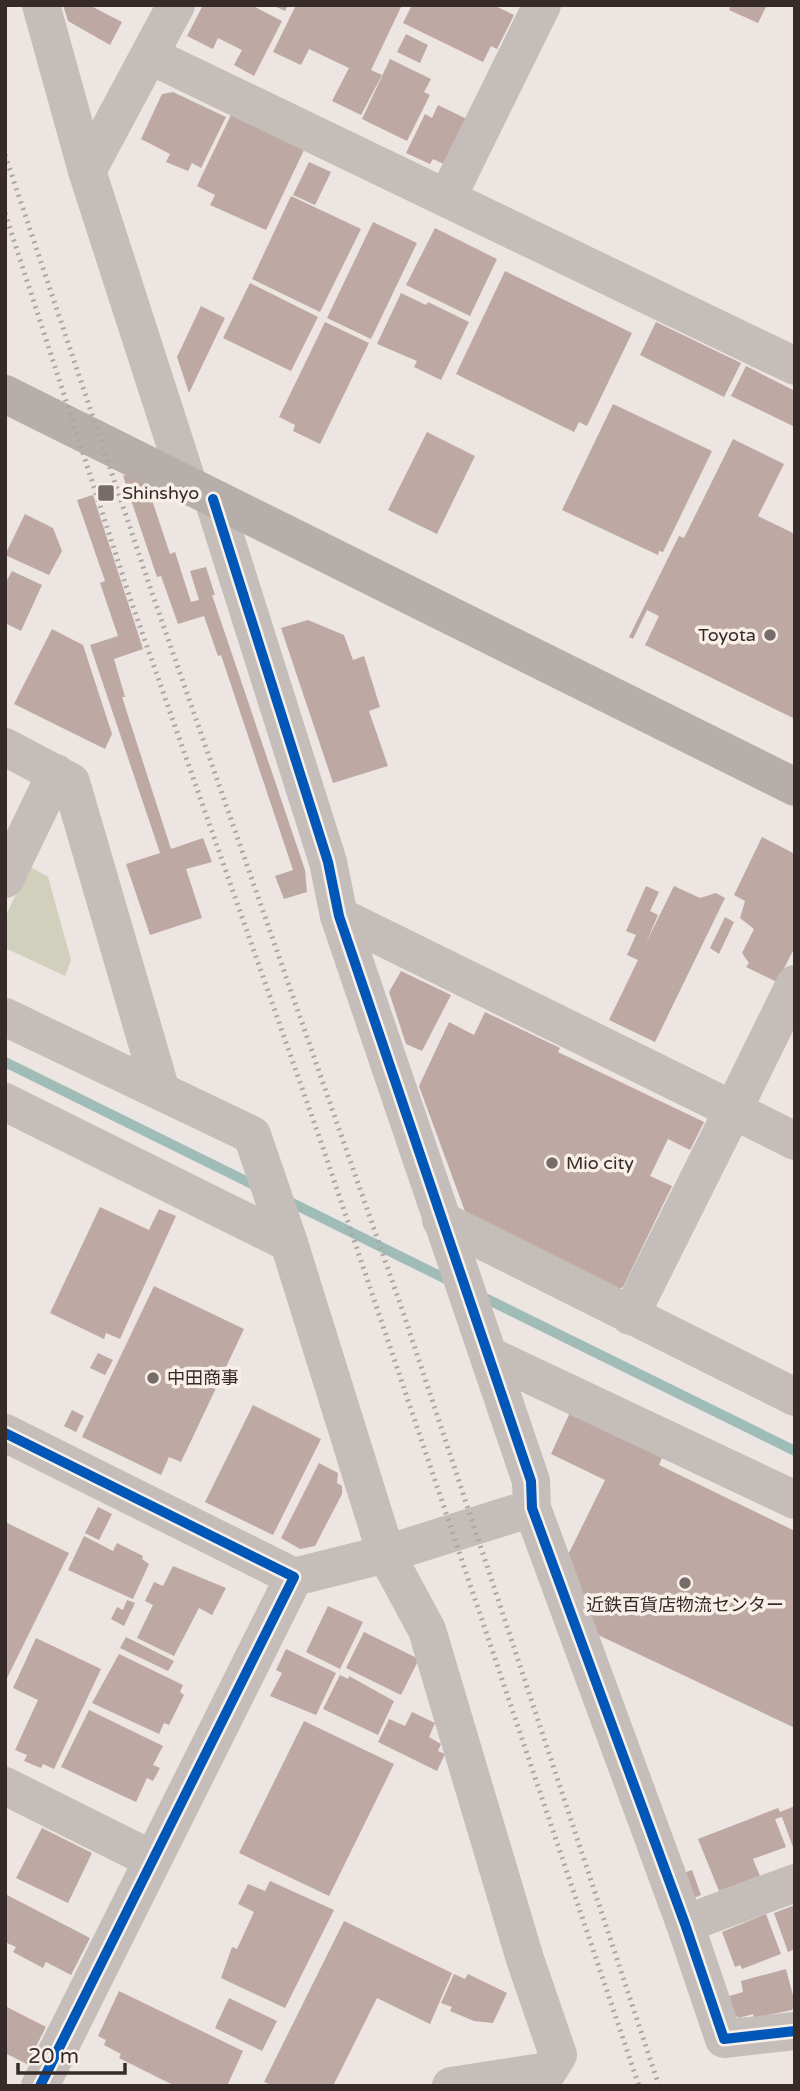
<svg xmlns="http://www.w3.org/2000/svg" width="800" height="2091" font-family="'Varela Round','Noto Sans JP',sans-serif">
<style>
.green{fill:#d0d0bd}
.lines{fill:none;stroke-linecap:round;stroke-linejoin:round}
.stream{stroke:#a0bcb7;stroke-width:10}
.building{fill:#bea8a4}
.street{stroke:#c5bdba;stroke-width:38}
.secondary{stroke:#b6aeab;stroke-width:38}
.rail{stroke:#ada7a4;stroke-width:5;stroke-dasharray:2 5;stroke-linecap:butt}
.cycleway-casing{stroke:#f8efe9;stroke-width:15}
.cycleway{stroke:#0057b8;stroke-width:10}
.poi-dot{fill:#766c69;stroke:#f8efe9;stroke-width:2.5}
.labels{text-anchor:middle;stroke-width:7;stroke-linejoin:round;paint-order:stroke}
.poi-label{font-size:18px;fill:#362b29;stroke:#f8efe9;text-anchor:start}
</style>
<rect width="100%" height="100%" fill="#ece5e1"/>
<!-- green -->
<path class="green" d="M29 866 48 877 71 960 65 976 5 948V918Z"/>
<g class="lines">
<!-- stream -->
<path class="stream" d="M5 1062 260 1188
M284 1199 452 1282
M479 1295 795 1451"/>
</g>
<!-- building -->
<path class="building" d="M63 5H89L122 22 110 45 68 21Z
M203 5H251L282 21 254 76 234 65 242 50 218 38 213 49 187 36Z
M272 5H288L285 11Z
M296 5H402L371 70 382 75 361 115 332 101 349 68 309 49 301 65 273 52Z
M412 5H493L514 15 497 49 491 46 483 62 403 23Z
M731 5H767L758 23 729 10Z
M406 34 428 45 420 63 397 52Z
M390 59 431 79 424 92 430 95 407 141 362 119Z
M173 92 226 117 201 168 192 163 188 171 166 162 170 154 141 139 162 94Z
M438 105 471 121 448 166 433 159 430 164 406 153 425 114 432 118Z
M231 115 304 150 266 230 210 205 215 195 197 186Z
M309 162 331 172 315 205 293 195Z
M291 196 361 229 320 312 252 279Z
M373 222 417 243 371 339 327 318Z
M435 228 497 259 470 316 406 285Z
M505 271 632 333 587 426 579 422 574 432 456 374Z
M250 283 318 317 291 371 223 338Z
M401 293 426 305 428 302 469 322 441 380 414 367 417 361 377 344Z
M201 306 225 318 189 393 177 357Z
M325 322 369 343 320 444 293 431 295 425 279 417Z
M656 322 741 363 724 397 640 355Z
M746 366 795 391V427L731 396Z
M613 404 712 451 663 552 659 551 658 555 562 510Z
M427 432 475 456 437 534 388 510Z
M733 439 784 464 758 516 795 534V719L645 645 659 616 647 610 633 639 629 637 679 536 684 538Z
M142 470 170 554 175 552 191 602 199 600 190 571 206 567 215 595H212L305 870 307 892 284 899 275 876 293 870 221 655 218 656 204 616 178 624 161 576 157 577 123 476Z
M93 495 143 649 114 659 125 697H122L171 849 203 838 212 862 186 869 202 918 150 935 126 864 160 853 90 645 118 636 100 583 105 581 77 500Z
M25 514 53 528 62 551 49 575 5 555Z
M12 571 42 585 21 631 5 623V584Z
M308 620 344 635 353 660 364 656 380 707 369 711 388 766 333 783 281 628Z
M52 629 83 645 112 734 105 749 14 704Z
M762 837 795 854V947L777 982 746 967 749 963 742 953 754 929 740 918 745 901 734 895Z
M646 886 659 892 650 911 658 915 646 943 674 886 700 898 716 893 725 898 655 1042 609 1020 638 960 627 955 636 935 626 931Z
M725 917 734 922 719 954 710 948Z
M401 971 451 995 422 1051 406 1044 389 992Z
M485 1012 560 1048 558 1052 704 1122 690 1150 668 1139 650 1176 672 1186 623 1287 617 1290 470 1225 419 1086 449 1022 474 1035Z
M100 1207 149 1230 159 1209 176 1216 120 1339 106 1333 104 1339 50 1313Z
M154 1286 244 1329 181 1462 169 1457 161 1475 82 1437Z
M98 1353 113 1360 105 1375 90 1368Z
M253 1405 321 1439 273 1535 205 1502Z
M572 1408 664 1453 659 1465 795 1531V1728L596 1634 567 1557 605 1480 551 1454Z
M72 1410 84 1416 76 1432 64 1426Z
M319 1463 338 1473 337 1483 342 1486V1494L315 1546 300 1549 281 1538Z
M98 1507 112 1514 99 1540 85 1533Z
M5 1522 69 1553 5 1682Z
M84 1536 113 1551 117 1543 143 1556 142 1559 149 1564 133 1599 68 1570Z
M173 1566 226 1588 212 1615 199 1608 174 1656 137 1638 153 1605 145 1601 154 1582 163 1586Z
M127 1600 135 1603 124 1626 111 1619 117 1607 123 1610Z
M328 1606 363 1622 340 1669 306 1652Z
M364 1632 419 1659 401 1695 346 1668Z
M126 1637 174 1661 168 1671 120 1648Z
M36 1638 101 1669 54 1769 43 1764 41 1768 24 1761 27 1755 15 1750 38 1700 13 1688Z
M286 1649 336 1673 316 1715 270 1696 282 1673 276 1670Z
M119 1654 183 1685 180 1692 184 1695 169 1725 164 1723 159 1734 92 1703Z
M340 1675 348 1679 349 1676 394 1701 378 1735 323 1709Z
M89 1710 163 1746 153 1765 160 1768 153 1781 147 1778 136 1802 61 1767Z
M412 1712 435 1723 429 1737 441 1744 438 1751 445 1754 437 1771 378 1742 389 1719 405 1726Z
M304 1721 394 1764 329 1896 239 1853Z
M795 1806V1853L782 1817 775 1819 786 1847 753 1859 760 1876 719 1891 698 1839 778 1808 780 1812Z
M42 1828 92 1853 68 1903 16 1878Z
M692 1870 701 1895 688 1900 678 1875Z
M270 1881 334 1910 285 2008 221 1978 232 1947 237 1949 254 1912 238 1904 248 1884 265 1891Z
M7 1895 90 1938 71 1975 46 1962 43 1968 13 1952 16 1947 5 1942Z
M795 1905V1949L788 1952 774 1913Z
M766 1914 781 1954 742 1969 740 1965 735 1967 722 1932Z
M344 1921 452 1973 430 2024 377 1998 333 2086H274L264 2082Z
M786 1969 795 2003 792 2010 754 2018 753 2014 739 2018 731 2012 726 1997 743 1992 741 1981Z
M454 1974 465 1979 468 1974 507 1993 493 2023 474 2021 450 2011 452 2007 441 2003Z
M119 1991 243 2051 227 2086H175L119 2058 121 2054 104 2045 106 2040 98 2036Z
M229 1998 277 2021 262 2051 215 2028Z
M5 2006 46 2027 27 2064 5 2053Z"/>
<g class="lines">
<!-- street -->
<path class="street" d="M41 5 87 171 189 487
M151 56 795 366
M87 171 176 5
M447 198 542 5
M213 499 328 862 339 916 531 1481 532 1508 685 1924 724 2039 795 2031
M5 747 71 782 161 1091
M5 879 56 773
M339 916 733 1110 630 1316
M795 984 733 1110 795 1141
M5 1017 252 1135 289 1243
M5 1102 289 1243 386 1554 294 1577
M441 1220 795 1397
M490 1356 795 1500
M5 1433 294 1577 40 2086
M5 1786 151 1859
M685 1924 795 1883
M451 2086 548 2071 558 2055 525 1959 427 1630 386 1554 532 1508"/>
<!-- secondary -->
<path class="secondary" d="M5 394 795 787"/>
<!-- rail -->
<path class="rail" d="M5 155 152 593 403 1312 659 2086
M5 213 130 598 322 1145 639 2086"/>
<defs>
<path id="cycleway" d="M213 499 328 862 339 916 531 1481 532 1508 685 1924 724 2039 795 2031
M5 1433 294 1577 40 2086"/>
</defs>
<!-- cycleway casing -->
<use href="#cycleway" class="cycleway-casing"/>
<!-- cycleway -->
<use href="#cycleway" class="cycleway"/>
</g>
<!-- markers -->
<g class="poi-dot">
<rect x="97" y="484" width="18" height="18" rx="3.5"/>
<circle cx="770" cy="635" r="7"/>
<circle cx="552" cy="1163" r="7"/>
<circle cx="153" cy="1378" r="7"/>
<circle cx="685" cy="1583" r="7"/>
</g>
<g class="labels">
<!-- poi labels -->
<g class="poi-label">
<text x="122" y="499">Shinshyo</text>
<text x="756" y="641" text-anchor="end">Toyota</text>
<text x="566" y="1169">Mio city</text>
<text x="167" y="1384">中田商事</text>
<text x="685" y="1611" text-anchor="middle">近鉄百貨店物流センター</text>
</g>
</g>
<!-- border -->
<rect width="800" height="2091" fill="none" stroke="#362b29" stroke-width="14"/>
<!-- scale -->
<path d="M18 2063v10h107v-10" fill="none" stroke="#362b29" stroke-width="3.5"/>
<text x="28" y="2063" font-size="21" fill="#362b29" stroke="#f8efe9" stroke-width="5" paint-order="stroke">20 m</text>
</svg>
